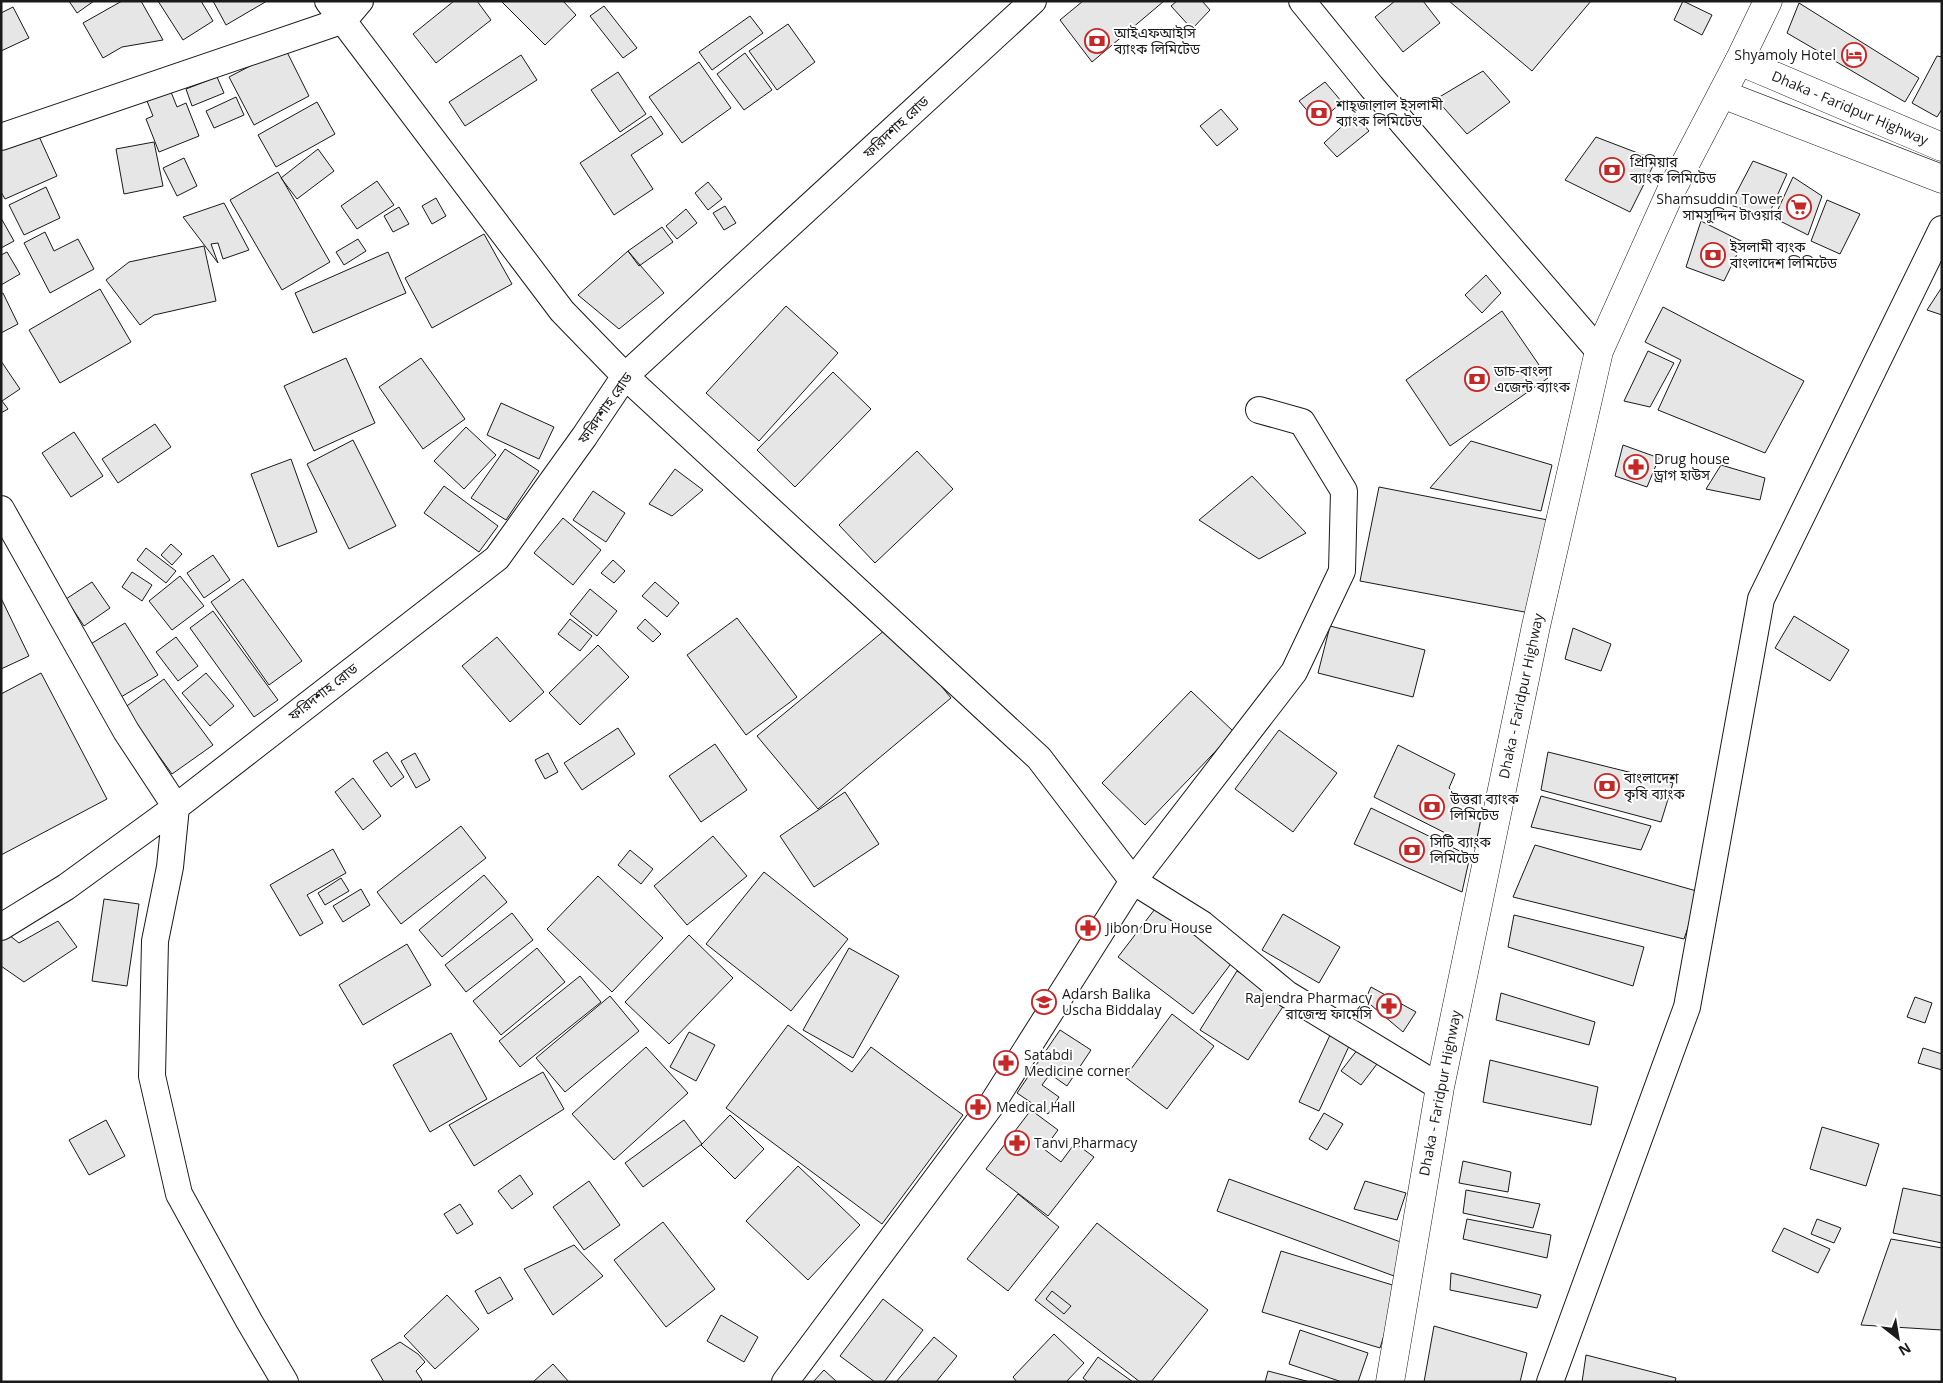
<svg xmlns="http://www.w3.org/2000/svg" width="1943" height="1383" font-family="'Open Sans','Noto Sans Bengali',sans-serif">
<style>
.building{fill:#e6e6e6;stroke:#1a1a1a}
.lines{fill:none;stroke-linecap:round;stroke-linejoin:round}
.minor-casing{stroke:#1a1a1a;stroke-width:28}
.secondary-casing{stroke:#1a1a1a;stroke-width:29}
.trunk-casing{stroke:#1a1a1a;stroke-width:29}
.minor{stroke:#fff;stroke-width:26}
.secondary{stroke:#fff;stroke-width:28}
.trunk{stroke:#fff;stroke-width:28}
.labels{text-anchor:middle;stroke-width:4;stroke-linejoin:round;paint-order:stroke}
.poi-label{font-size:14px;fill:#1a1a1a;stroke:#fff;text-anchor:start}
.street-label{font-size:14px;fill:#1a1a1a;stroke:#fff}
</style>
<rect width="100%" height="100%" fill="#fff"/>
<!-- building -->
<path class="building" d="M69 1H94L77 13Z
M122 1H141L163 40 122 47 103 58 83 23Z
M158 1H201L213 21 183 40Z
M213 1H267L226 25Z
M454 1H477L491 20 436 63 413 34Z
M501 1H563L576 15 545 45Z
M1083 1H1164L1092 62 1060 20Z
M1177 1H1202L1210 10 1192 29 1171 6Z
M1395 1H1423L1440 23 1403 52 1375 17Z
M1449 1H1591L1532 71Z
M1683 1 1712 15 1702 35 1674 20Z
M1799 3 1919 78 1905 102 1787 33Z
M604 6 637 48 623 58 590 16Z
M13 7 29 38 1 51V13Z
M750 16 763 33 712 70 699 52Z
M788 24 815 62 777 90 749 51Z
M285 48 309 96 254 125 229 77Z
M745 53 772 90 744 110 717 74Z
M521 55 537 80 465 126 449 102Z
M1937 56 1942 57V109L1937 117 1912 103Z
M699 62 731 108 682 143 649 97Z
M1483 71 1510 102 1467 134 1436 99Z
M618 72 646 114 620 132 591 90Z
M217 77 224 93 192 106 186 89Z
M1325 82 1342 102 1318 123 1299 101Z
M171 92 177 107 186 103 199 136 159 152 146 119 153 116 147 101Z
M236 97 244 115 214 128 206 111Z
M317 102 335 134 276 167 258 135Z
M1221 109 1238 129 1217 146 1200 126Z
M1355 114 1369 131 1337 157 1324 143Z
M651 116 663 134 631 155 653 189 614 215 580 163Z
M37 132 57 176 5 199 1 192V148Z
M1596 137 1656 160 1630 212 1565 180Z
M154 142 163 186 124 194 116 149Z
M318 149 334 171 297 199 281 178Z
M184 158 197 186 177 196 163 168Z
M1753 161 1787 174 1768 216 1730 205Z
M278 172 330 262 282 290 230 200Z
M1793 177 1822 196 1808 235 1774 218Z
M377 181 394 205 357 229 341 206Z
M708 182 722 199 708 210 695 193Z
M46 187 60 218 24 235 9 205Z
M436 198 446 216 432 224 422 206Z
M1827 200 1860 214 1840 254 1811 241Z
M224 203 249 250 223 259 218 243 211 244 218 263 183 217Z
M725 206 736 223 724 230 713 213Z
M399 207 409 224 393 232 384 216Z
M686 209 697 223 677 239 666 226Z
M1 218 14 241 1 248Z
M1701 221 1743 242 1724 281 1686 267Z
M662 227 673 242 639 266 628 251Z
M45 232 54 251 78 239 94 269 50 293 24 243Z
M484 234 512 284 432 328 405 278Z
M358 239 366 251 344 265 336 252Z
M204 246 216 301 154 315 140 325 106 280 129 262Z
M628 251 664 293 619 329 578 295Z
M7 252 20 274 1 285V255Z
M388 252 406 293 313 333 295 293Z
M1486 275 1501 293 1482 313 1465 295Z
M1942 287V315L1927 310Z
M100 289 131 342 60 383 29 330Z
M3 293 18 324 1 333V294Z
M786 306 838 353 759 441 706 393Z
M1663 307 1804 381 1765 453 1658 410 1681 360 1645 342Z
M1502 311 1548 378 1450 446 1406 380Z
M1648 351 1674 363 1650 407 1624 401Z
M346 358 375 423 314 451 284 386Z
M421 358 465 419 423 449 379 387Z
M1 361 20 389 2 401 8 409 1 413Z
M833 372 871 409 795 487 757 450Z
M501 403 554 427 539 459 487 435Z
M155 424 171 447 118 483 102 459Z
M466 427 496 455 464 489 434 461Z
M74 432 103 476 71 497 42 453Z
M353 440 396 526 349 549 307 464Z
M1471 441 1552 465 1541 511 1430 488Z
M1623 445 1659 458 1647 487 1615 476Z
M505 449 539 471 506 520 471 498Z
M917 451 953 489 875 563 839 525Z
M291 459 317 532 278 547 251 474Z
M1721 465 1765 478 1760 500 1706 489Z
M675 469 703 490 672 516 649 504Z
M1252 476 1306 533 1259 559 1199 520Z
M444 486 498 526 479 552 424 513Z
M1379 487 1553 521 1535 614 1360 581Z
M593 491 625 513 606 542 573 520Z
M563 518 601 550 573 585 534 553Z
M171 544 182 554 172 565 161 555Z
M146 548 176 571 166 583 137 560Z
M213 555 230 580 204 598 187 573Z
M613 560 625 571 614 583 601 573Z
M132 572 152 585 142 601 122 587Z
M180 576 204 606 172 630 149 601Z
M243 579 302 661 269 685 211 602Z
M92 582 110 608 84 626 66 599Z
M655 582 679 603 667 617 642 596Z
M590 589 617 611 597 636 570 614Z
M1 598 29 656 1 669Z
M213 611 278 700 254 717 190 628Z
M1794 616 1849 650 1830 681 1775 648Z
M737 618 797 697 746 735 687 655Z
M570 619 592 636 580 651 558 634Z
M645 619 661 634 653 642 637 628Z
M125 623 158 675 121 697 89 645Z
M891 625 951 698 818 809 757 736Z
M1330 626 1425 650 1413 697 1318 673Z
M1573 628 1611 644 1601 671 1565 659Z
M176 637 198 666 178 681 156 652Z
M497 637 544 692 510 722 462 666Z
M598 645 629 677 580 725 549 693Z
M41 673 107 799 1 855V694Z
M206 673 234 706 210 726 182 693Z
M164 679 213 745 172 774 124 708Z
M1191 691 1234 732 1145 825 1102 783Z
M618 728 635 754 582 790 564 763Z
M1279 730 1337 773 1293 832 1235 789Z
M715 744 747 790 701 822 669 776Z
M1398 745 1455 774 1449 788 1481 818 1475 848 1374 797Z
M387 752 404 777 391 787 373 761Z
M1548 752 1673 783 1661 822 1541 790Z
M415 753 430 780 416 788 401 761Z
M548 753 558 772 545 779 535 760Z
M353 778 381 816 363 830 335 792Z
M845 792 879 844 814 887 780 836Z
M1541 796 1651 826 1641 850 1531 827Z
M1371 808 1470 856 1462 892 1354 844Z
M461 826 486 858 401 924 377 892Z
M713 836 747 876 687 925 654 886Z
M1535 845 1700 892 1684 939 1513 897Z
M333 849 346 873 307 895 323 923 300 936 270 885Z
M630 850 653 869 641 884 618 865Z
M764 872 848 939 791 1011 706 944Z
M484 875 507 902 442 957 419 930Z
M598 876 663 938 612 992 547 929Z
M341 878 349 891 325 905 318 893Z
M361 889 370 905 343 922 333 906Z
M104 899 139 904 127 986 92 981Z
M1158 905 1233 961 1193 1014 1118 957Z
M512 913 533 940 466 992 445 965Z
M1283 914 1340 947 1319 983 1262 950Z
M1514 915 1644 947 1633 986 1508 947Z
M58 921 77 947 24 982 1 966V933L4 931 19 943Z
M689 935 733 978 669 1044 625 1002Z
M407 944 431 985 363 1025 339 985Z
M537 948 565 982 501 1035 473 1001Z
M849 948 899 976 853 1058 803 1030Z
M1237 971 1286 1002 1248 1060 1200 1030Z
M580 976 601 1002 520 1067 499 1041Z
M1371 987 1416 1012 1403 1032 1365 1000Z
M1501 993 1595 1022 1589 1045 1496 1020Z
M610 996 639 1031 565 1092 536 1058Z
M1915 997 1932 1003 1925 1023 1907 1017Z
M1172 1014 1214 1046 1167 1109 1125 1077Z
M788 1025 852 1072 871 1047 963 1115 882 1224 726 1108Z
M1060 1030 1091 1050 1067 1086 1050 1074 1042 1085 1059 1097 1048 1114 1017 1093Z
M689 1032 715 1045 696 1081 670 1067Z
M451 1033 487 1099 430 1132 393 1065Z
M1330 1035 1350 1044 1319 1111 1299 1102Z
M646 1047 688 1093 614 1160 572 1114Z
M1923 1048 1942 1054V1070L1918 1063Z
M1358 1049 1377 1064 1361 1085 1341 1071Z
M1490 1060 1598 1087 1591 1125 1483 1102Z
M543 1072 564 1109 474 1166 449 1125Z
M1031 1110 1058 1130 1044 1149 1061 1162 1075 1143 1094 1157 1048 1216 986 1169Z
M1324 1113 1343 1124 1327 1150 1309 1139Z
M730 1115 764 1149 735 1179 701 1145Z
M106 1120 125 1156 89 1175 69 1140Z
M684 1120 702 1144 643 1187 625 1163Z
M1822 1127 1879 1144 1866 1186 1810 1169Z
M1463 1161 1511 1172 1508 1192 1459 1183Z
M798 1166 860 1225 808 1280 746 1221Z
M520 1175 533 1194 512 1209 498 1191Z
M1229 1179 1406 1244 1394 1276 1217 1211Z
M589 1181 620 1225 584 1250 553 1207Z
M1365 1181 1406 1193 1397 1220 1354 1209Z
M1903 1188 1942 1196V1243L1893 1233Z
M1466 1190 1540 1204 1533 1228 1463 1213Z
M1018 1194 1059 1227 1008 1291 967 1259Z
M460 1204 473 1224 457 1234 444 1214Z
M1467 1219 1551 1235 1547 1258 1463 1239Z
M1817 1219 1841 1228 1834 1243 1811 1234Z
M663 1222 715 1289 666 1327 614 1260Z
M1097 1223 1208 1310 1151 1382H1140L1035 1300Z
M1784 1228 1830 1249 1818 1273 1772 1251Z
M1891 1239 1942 1248V1330L1861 1325Z
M574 1245 603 1276 553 1315 524 1269Z
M1281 1251 1399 1287 1380 1348 1262 1312Z
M1451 1273 1541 1295 1537 1308 1450 1290Z
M500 1277 513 1299 488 1314 475 1291Z
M1052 1291 1071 1306 1064 1314 1046 1299Z
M447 1295 479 1329 435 1369 404 1336Z
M883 1299 923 1330 884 1382H875L840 1356Z
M721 1315 758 1337 744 1362 707 1341Z
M1434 1326 1527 1353 1520 1382H1424Z
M1300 1330 1368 1353 1358 1382H1342L1289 1364Z
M1054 1334 1084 1363 1066 1382H1017L1013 1377Z
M934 1337 957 1356 936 1382H896Z
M400 1342 418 1354 425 1362 416 1371 422 1380 420 1382H384L371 1360Z
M1586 1355 1676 1378 1675 1382H1582Z
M1098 1357 1133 1382H1088L1083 1378Z
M553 1364 569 1382H533Z
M824 1370 837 1382H813Z
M1268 1371 1310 1382H1265Z"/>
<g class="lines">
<defs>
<path id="minor" d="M328 1 562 311 625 376 1039 758 1133 881 1202 924 1287 994 1440 1087
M1302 1 1371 86 1599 351
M1 137 344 20 360 1
M1 509 126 731 176 807 170 867 155 941 152 1076 179 1194 249 1321 285 1382
M1 927 66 887 176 807 497 558 584 437 625 376 1033 1
M785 1382 992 1104 1133 881 1294 672 1342 571 1344 491 1302 422 1259 410
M1550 1382 1687 1007 1761 599 1942 229"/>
<path id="secondary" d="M1739 61 1768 1"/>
<path id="trunk" d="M1722 94 1942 179
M1390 1382 1440 1087 1536 626 1599 351 1671 191 1739 61 1942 147"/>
</defs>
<!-- minor casing -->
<use href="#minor" class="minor-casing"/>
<!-- secondary casing -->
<use href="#secondary" class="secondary-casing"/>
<!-- trunk casing -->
<use href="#trunk" class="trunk-casing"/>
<!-- minor -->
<use href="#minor" class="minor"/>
<!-- secondary -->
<use href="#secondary" class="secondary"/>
<!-- trunk -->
<use href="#trunk" class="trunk"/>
</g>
<!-- icons -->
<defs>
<symbol id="bank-ring" viewBox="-11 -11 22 22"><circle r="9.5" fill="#fff" stroke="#c62828" stroke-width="1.5"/><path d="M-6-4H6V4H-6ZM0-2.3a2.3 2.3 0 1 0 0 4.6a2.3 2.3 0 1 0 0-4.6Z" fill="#c62828"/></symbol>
<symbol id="hotel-ring" viewBox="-11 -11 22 22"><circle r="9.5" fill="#fff" stroke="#c62828" stroke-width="1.5"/><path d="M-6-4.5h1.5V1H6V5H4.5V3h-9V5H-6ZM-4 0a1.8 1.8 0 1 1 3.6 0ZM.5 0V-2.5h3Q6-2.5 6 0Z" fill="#c62828"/></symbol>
<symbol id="supermarket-ring" viewBox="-11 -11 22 22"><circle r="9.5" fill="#fff" stroke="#c62828" stroke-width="1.5"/><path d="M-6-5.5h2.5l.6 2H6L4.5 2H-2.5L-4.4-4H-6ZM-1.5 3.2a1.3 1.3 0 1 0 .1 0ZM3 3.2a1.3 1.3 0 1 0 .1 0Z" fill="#c62828"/></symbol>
<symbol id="pharmacy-ring" viewBox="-11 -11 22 22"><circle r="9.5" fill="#fff" stroke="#c62828" stroke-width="1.5"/><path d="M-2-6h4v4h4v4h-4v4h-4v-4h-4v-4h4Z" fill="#c62828"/></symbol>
<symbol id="school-ring" viewBox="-11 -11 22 22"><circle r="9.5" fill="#fff" stroke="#c62828" stroke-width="1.5"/><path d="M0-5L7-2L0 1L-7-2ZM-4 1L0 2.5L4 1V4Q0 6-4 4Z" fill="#c62828"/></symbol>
</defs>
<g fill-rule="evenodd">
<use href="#bank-ring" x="1083" y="27" width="28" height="28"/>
<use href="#hotel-ring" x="1840" y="41" width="28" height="28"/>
<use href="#bank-ring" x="1305" y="99" width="28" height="28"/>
<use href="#bank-ring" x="1598" y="156" width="28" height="28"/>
<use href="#supermarket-ring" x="1785" y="193" width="28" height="28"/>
<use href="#bank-ring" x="1699" y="241" width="28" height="28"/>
<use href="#bank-ring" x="1463" y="365" width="28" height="28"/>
<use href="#pharmacy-ring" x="1622" y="453" width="28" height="28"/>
<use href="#bank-ring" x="1593" y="772" width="28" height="28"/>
<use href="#bank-ring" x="1418" y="793" width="28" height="28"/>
<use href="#bank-ring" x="1398" y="836" width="28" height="28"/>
<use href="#pharmacy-ring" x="1074" y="914" width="28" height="28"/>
<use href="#school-ring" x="1030" y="988" width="28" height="28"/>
<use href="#pharmacy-ring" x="1375" y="992" width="28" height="28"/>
<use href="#pharmacy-ring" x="992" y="1049" width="28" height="28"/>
<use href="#pharmacy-ring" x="964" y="1093" width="28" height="28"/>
<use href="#pharmacy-ring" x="1003" y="1129" width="28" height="28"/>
</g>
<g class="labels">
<!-- poi labels -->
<g class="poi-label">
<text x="1114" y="38">আইএফআইসি<tspan x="1114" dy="16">ব্যাংক লিমিটেড</tspan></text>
<text x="1836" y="60" text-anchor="end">Shyamoly Hotel</text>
<text x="1336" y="110">শাহ্জালাল ইসলামী<tspan x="1336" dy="16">ব্যাংক লিমিটেড</tspan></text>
<text x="1630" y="167">প্রিমিয়ার<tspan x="1630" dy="16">ব্যাংক লিমিটেড</tspan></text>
<text x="1782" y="204" text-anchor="end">Shamsuddin Tower<tspan x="1782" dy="16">সামসুদ্দিন টাওয়ার</tspan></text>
<text x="1730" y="252">ইসলামী ব্যংক<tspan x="1730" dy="16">বাংলাদেশ লিমিটেড</tspan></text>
<text x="1494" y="376">ডাচ-বাংলা<tspan x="1494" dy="16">এজেন্ট ব্যাংক</tspan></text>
<text x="1654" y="464">Drug house<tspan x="1654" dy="16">ড্রাগ হাউস</tspan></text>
<text x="1624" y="783">বাংলাদেশ<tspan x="1624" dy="16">কৃষি ব্যাংক</tspan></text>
<text x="1450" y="804">উত্তরা ব্যাংক<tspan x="1450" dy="16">লিমিটেড</tspan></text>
<text x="1430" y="847">সিটি ব্যাংক<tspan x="1430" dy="16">লিমিটেড</tspan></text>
<text x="1106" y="933">Jibon Dru House</text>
<text x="1062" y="999">Adarsh Balika<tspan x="1062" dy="16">Uscha Biddalay</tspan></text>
<text x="1372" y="1003" text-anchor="end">Rajendra Pharmacy<tspan x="1372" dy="16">রাজেন্দ্র ফার্মেসি</tspan></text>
<text x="1024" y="1060">Satabdi<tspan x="1024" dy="16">Medicine corner</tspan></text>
<text x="996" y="1112">Medical Hall</text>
<text x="1034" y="1148">Tanvi Pharmacy</text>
</g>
<!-- street labels -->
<g class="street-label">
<text transform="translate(1850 108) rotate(23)" y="5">Dhaka - Faridpur Highway</text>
<text transform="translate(896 127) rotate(-43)" y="5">ফরিদশাহ রোড</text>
<text transform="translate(605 408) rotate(-55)" y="5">ফরিদশাহ রোড</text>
<text transform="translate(323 692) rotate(-38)" y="5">ফরিদশাহ রোড</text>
<text transform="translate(1521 696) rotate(-78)" y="5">Dhaka - Faridpur Highway</text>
<text transform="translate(1440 1093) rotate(-79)" y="5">Dhaka - Faridpur Highway</text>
</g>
</g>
<!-- border -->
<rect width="1943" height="1383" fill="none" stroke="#1a1a1a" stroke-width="5"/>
<!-- north arrow -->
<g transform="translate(1898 1338) rotate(149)" stroke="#ffffff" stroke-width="4" paint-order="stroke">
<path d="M0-4L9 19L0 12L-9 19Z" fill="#1a1a1a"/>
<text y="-8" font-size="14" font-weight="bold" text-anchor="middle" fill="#1a1a1a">N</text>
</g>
</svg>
